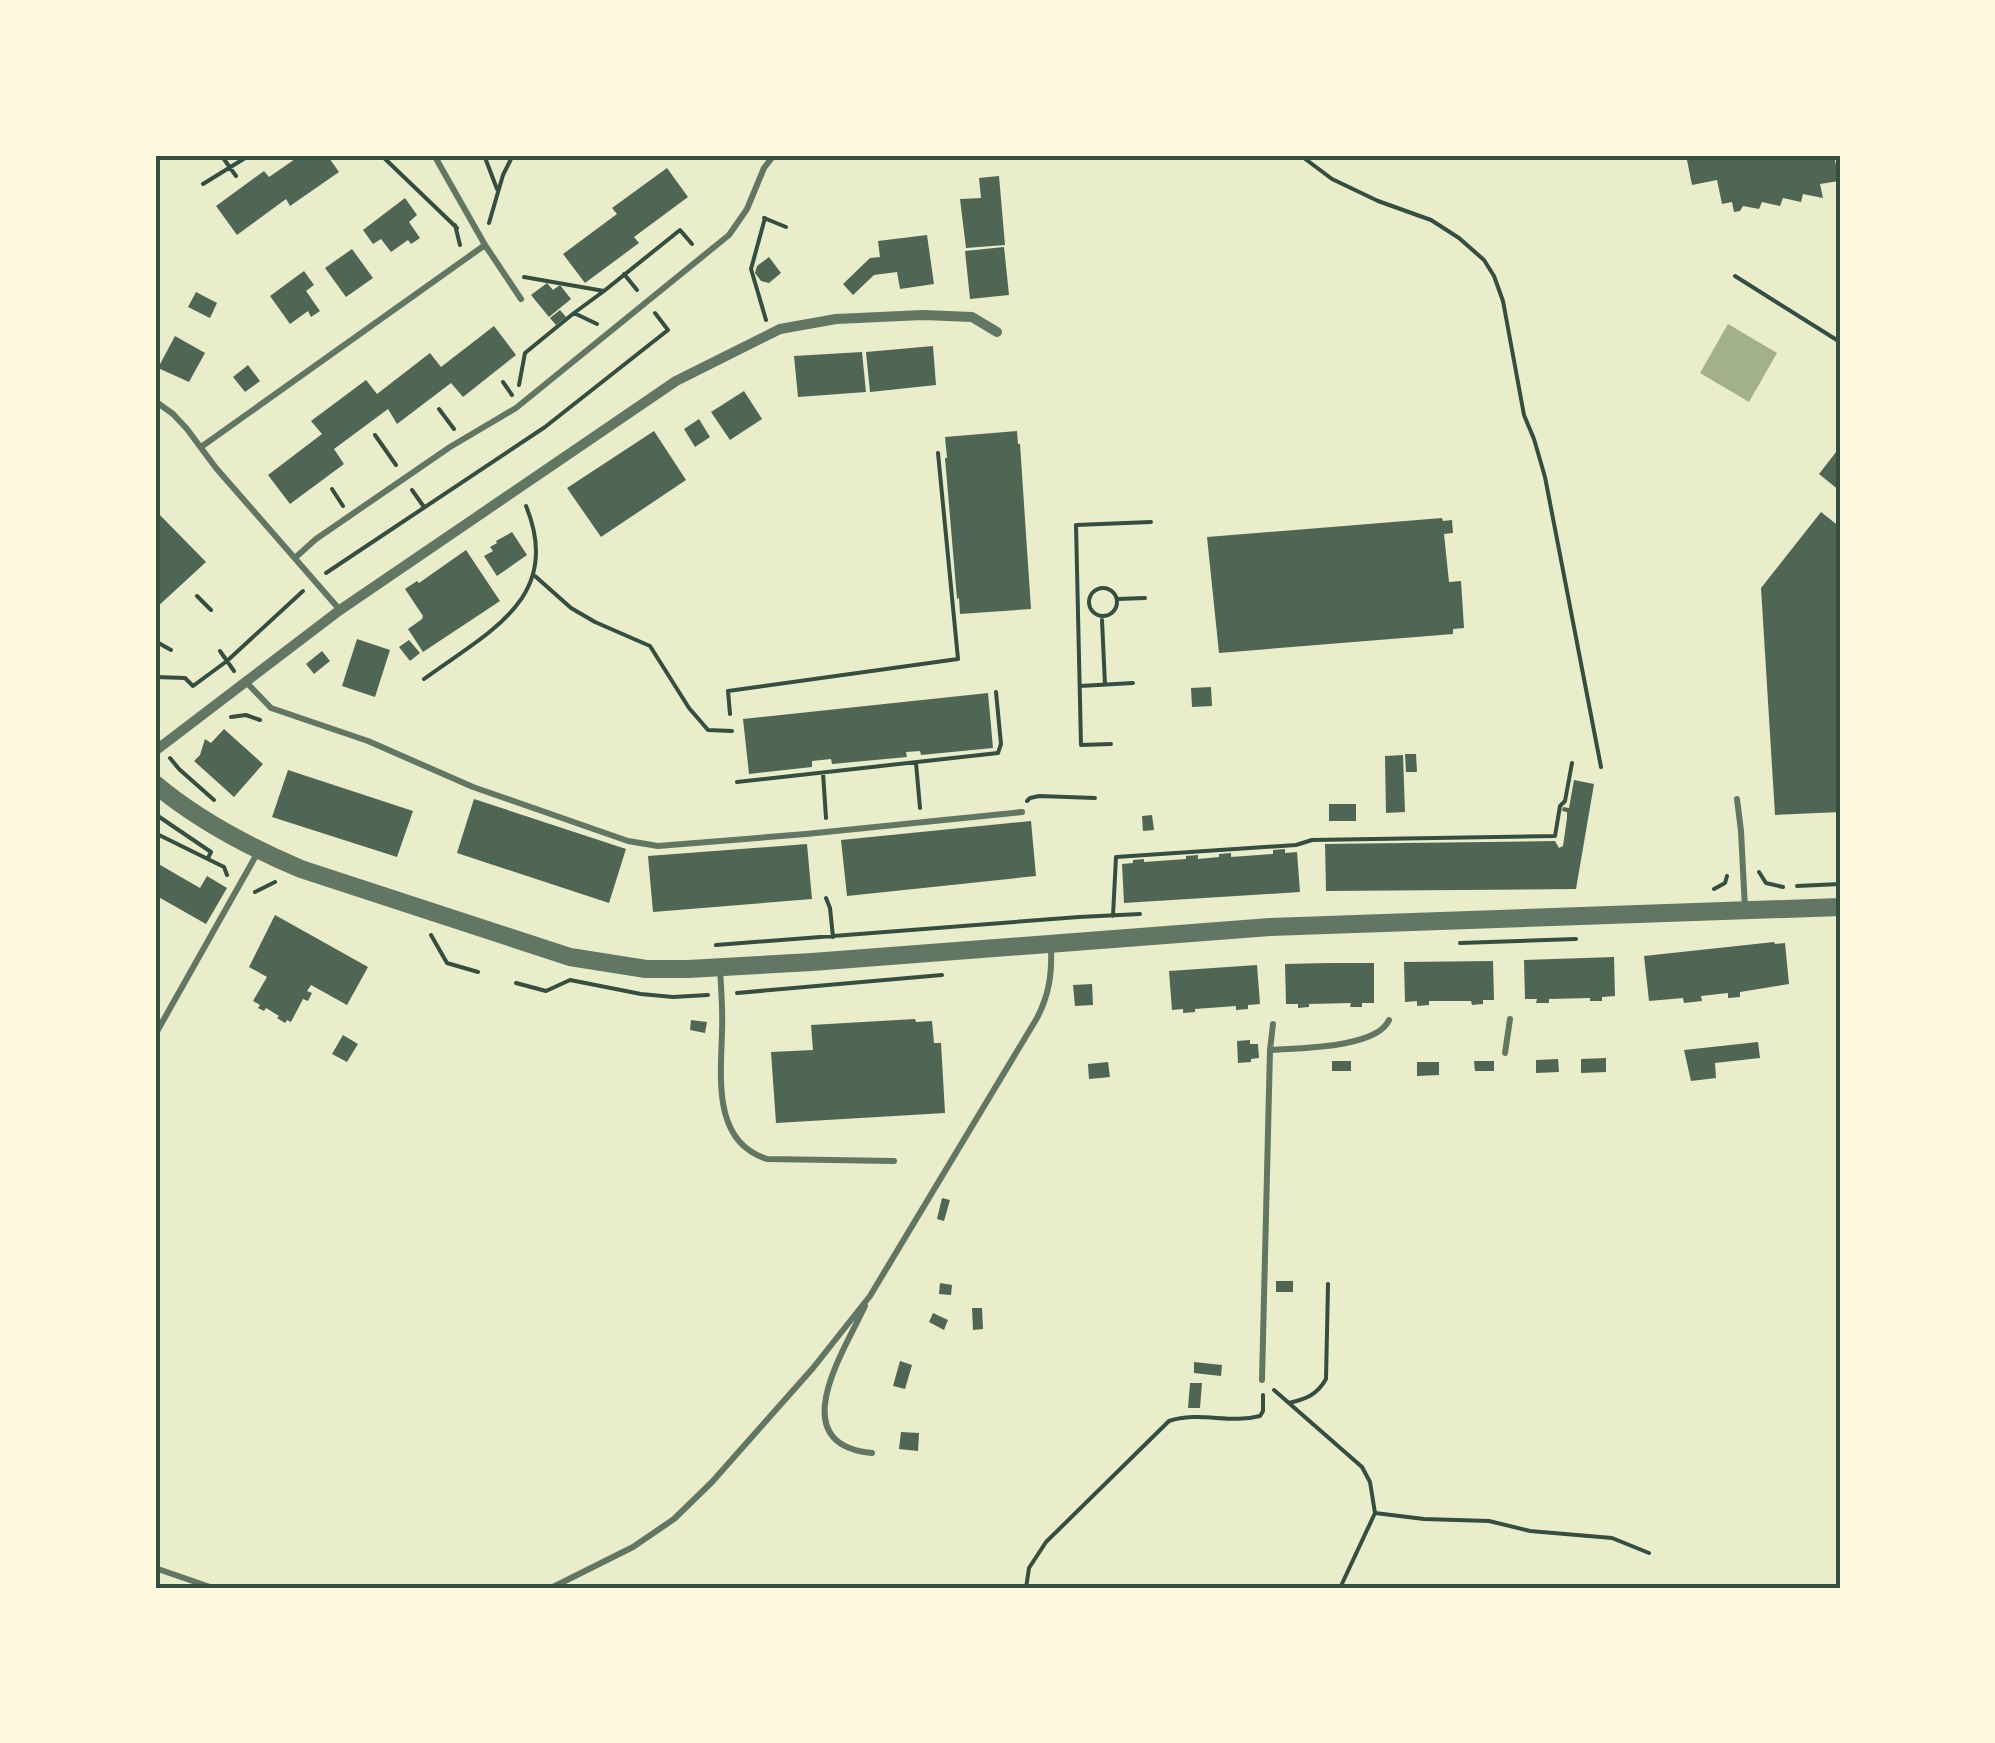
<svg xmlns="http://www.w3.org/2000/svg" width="1995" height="1743" font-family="Mulish,sans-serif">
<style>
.water{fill:#a3b18a}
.building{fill:#4f6655}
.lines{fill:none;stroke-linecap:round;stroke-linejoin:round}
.path{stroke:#344e41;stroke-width:4}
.service{stroke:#617663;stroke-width:6}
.minor{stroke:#617663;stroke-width:10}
.tertiary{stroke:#617663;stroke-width:18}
.neatline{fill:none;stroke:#344e41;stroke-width:4}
</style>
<rect width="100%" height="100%" fill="#e9edc9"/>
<!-- water -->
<path class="water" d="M1728 324 1777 353 1749 402 1700 373Z"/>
<!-- building -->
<path class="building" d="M301 155H327L339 172 290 206 286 199 237 235 216 206 264 171 269 177Z
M1686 155H1834L1839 181 1820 184 1823 198 1803 194 1801 202 1783 198 1780 206 1762 202 1759 209 1743 206 1740 211 1734 212 1732 202 1722 204 1717 180 1692 185Z
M667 168 688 197 634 237 639 243 585 283 563 254 617 214 612 208Z
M999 176 1005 245 966 248 960 199 981 198 979 178Z
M405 198 417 215 409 222 420 238 411 244 408 240 391 252 381 239 373 244 363 230Z
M927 235 934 284 900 289 897 272 874 275 853 295 843 284 870 258 880 257 878 241Z
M1004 247 1009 295 970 299 965 251Z
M352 249 373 278 346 297 325 268Z
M769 257 781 273 769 283 761 281 755 273 757 266Z
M304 271 314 285 306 291 320 311 311 317 308 311 290 324 270 296Z
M547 283 553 290 560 285 571 299 549 317 531 295Z
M196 292 217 303 210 318 188 307Z
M560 310 566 317 556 325 550 318Z
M494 326 516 355 463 397 451 383 397 424 388 409 334 449 344 464 290 504 268 475 322 434 311 421 366 380 377 394 430 353 441 367Z
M175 336 205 353 189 382 158 368Z
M933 346 936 385 870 392 866 352Z
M862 352 866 392 798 397 794 356Z
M248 365 260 381 245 392 233 377Z
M744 391 762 419 730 440 711 412Z
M699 419 710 437 695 447 684 429Z
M654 431 686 480 601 537 567 488Z
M1017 431 1018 444H1020L1031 609 960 614 959 598 957 599 945 458H947L945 437Z
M1840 447V491L1819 474Z
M155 510 206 562 155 609Z
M1821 512 1840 527V812L1775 815 1761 588Z
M1442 518 1443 521 1452 520 1453 533 1444 534 1449 582 1461 581 1464 628 1453 629V634L1219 653 1207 537Z
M512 532 527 555 497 576 484 556 493 551 490 547 497 543 496 541Z
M466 550 500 601 423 652 408 629 422 619 423 616 405 589 417 581 419 583Z
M357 639 390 650 375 697 342 686Z
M409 640 420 653 410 661 399 647Z
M322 651 330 661 314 674 306 664Z
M1211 687 1212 706 1192 707 1191 688Z
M988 693 993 748 921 755 920 751 906 752 907 757 832 764 831 759 812 761V767L749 774 743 719Z
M224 729 263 764 234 797 194 761 200 755 205 739 211 743Z
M1405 754H1416L1417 772H1406Z
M1403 755 1405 812 1386 813 1385 756Z
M288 770 413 811 397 857 272 817Z
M1574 780 1594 784 1576 889 1326 891 1325 844 1555 841 1559 848 1563 846 1567 818V812L1562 811 1563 807 1569 808Z
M474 799 626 849 609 903 457 853Z
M1329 804H1356V821H1329Z
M1152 815 1154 830 1143 831 1142 816Z
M1031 821 1036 876 847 896 841 840Z
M807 844 812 899 653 912 648 856Z
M1285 849V853L1297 852 1300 892 1124 903 1122 864 1133 863V860L1144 859V862L1186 859V856L1198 855V859L1219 857V854L1231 853V857L1273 854V850Z
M155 862 200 888 207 876 227 888 206 924 155 895Z
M275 915 368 967 347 1005 311 985 307 991 312 993 308 1001 303 999 291 1022 287 1020 285 1023 277 1018 279 1016 266 1008 264 1011 258 1008 260 1005 253 1001 267 977 249 967Z
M1774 942 1775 944 1785 943 1789 984 1740 992V997L1728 998V993L1701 996 1702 1001 1684 1003 1683 998 1649 1001 1644 956Z
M1614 957 1615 996 1602 997V1001H1590V998L1549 999V1003H1536L1537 999H1525L1524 960Z
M1493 961 1494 1000H1483V1004L1472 1005 1471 1001H1429V1005L1417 1006V1001L1405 1002 1404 962Z
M1330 963H1374V1003H1362V1007H1350L1351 1003 1309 1004V1007L1298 1008V1004H1286L1285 964Z
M1257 965 1260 1004 1248 1005V1009L1236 1010V1006L1195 1009V1012L1183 1013V1009L1172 1010 1169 971Z
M1092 984 1093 1005 1075 1006 1073 985Z
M915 1019 916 1022 932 1021 934 1043H941L945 1113 776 1123 771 1052 813 1050 811 1025Z
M691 1020 707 1022 705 1033 690 1030Z
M343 1035 358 1044 347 1062 332 1054Z
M1250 1040V1044H1258L1259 1058 1251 1059V1062L1238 1063 1237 1041Z
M1758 1042 1760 1058 1715 1063 1716 1078 1691 1081 1684 1050Z
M1606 1058V1072L1581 1073V1059Z
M1558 1059 1559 1072 1536 1073V1060Z
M1332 1061H1351V1071H1332Z
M1474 1061H1494V1071H1475Z
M1108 1062 1110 1077 1089 1079 1088 1064Z
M1417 1062H1439V1075L1417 1076Z
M942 1198 950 1200 944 1221 937 1219Z
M1276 1281H1293V1292H1276Z
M940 1283 952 1285 951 1295 939 1294Z
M972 1308H982L983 1329 973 1330Z
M933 1313 948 1320 944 1330 929 1322Z
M900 1361 912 1365 905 1389 893 1386Z
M1194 1362 1222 1365 1221 1376 1194 1373Z
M1190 1383H1202L1200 1408H1188Z
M901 1432 919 1433 918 1451 899 1449Z"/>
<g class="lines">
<!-- path -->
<path class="path" d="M221 155 236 176
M381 155 457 228
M484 155 497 189
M938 155H943
M1300 155 1332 179 1378 201 1431 220 1459 238 1484 260 1494 276 1503 301 1524 415 1534 439 1545 477 1601 767
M203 184 250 155
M764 218 786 227
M765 218 751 269 766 320
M489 223 503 175 513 155
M455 225 460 245
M624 274 637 290
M1735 276 1840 342
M524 277 604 291 574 313
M604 291 680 230 692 244
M503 382 512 395
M519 385 525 353 574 313 597 324
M439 409 454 429
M375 435 396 465
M332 489 343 506
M412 490 424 507
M326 573 545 427 668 330 655 313
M535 576 571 608 595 622 650 646 689 708 708 730 732 731
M1089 602a14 14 0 1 1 28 0a14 14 0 1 1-28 0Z
M197 596 211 610
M1117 599 1145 598
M1102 620 1105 685
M155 641 171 650
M220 651 227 661 303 591
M155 677 185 678 193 686 227 661 234 671
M424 679C488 632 564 598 526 506
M1080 686 1133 683
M730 714 728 691 958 659 938 453
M231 717 246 715 260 720
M1111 744 1081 745 1076 525 1151 522
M170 758 179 769 214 800
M916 763 920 808
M823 773 826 818
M737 782 998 753 1001 744 996 692
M1027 801 1030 798 1039 796 1095 798
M155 814 211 852 208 858
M155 833 224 867 227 875
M1759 872 1766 883 1783 887
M1797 886 1840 884
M1714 889 1725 883 1727 876
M255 892 275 882
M826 898 830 908 833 937
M1113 916 1116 857 1296 845 1312 840 1555 836 1560 806 1565 801 1572 763
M431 935 447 963 478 972
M1460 943 1576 939
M716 945 1079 917 1140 914
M516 983 546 991 570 980 641 994 673 997 708 995
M737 993 942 975
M1274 1390 1362 1467 1370 1482 1375 1513 1340 1588
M1289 1403C1306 1399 1317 1395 1326 1379L1328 1284
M1375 1513 1424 1519 1489 1521 1530 1531 1612 1538 1649 1553
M1026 1588 1029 1568 1046 1542 1169 1421C1199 1411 1230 1424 1260 1416L1263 1411V1395"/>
<!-- service -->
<path class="service" d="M434 155 485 245 521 299
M155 401 173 414 187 429 216 468 340 610
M201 447 485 245
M296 557 316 539 450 447 516 408 729 235 747 209 764 168 774 155
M247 683 271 708 368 741 473 787 628 841 658 846 806 834 1022 812
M1737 799 1741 831 1745 909
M720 968C721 989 723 1010 722 1031 721 1077 712 1142 767 1159L894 1161
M155 1035 258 852
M1270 1050C1299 1048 1377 1048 1389 1020
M1505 1053 1510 1019
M865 1306C844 1351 782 1444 872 1453
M1262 1380 1270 1050 1273 1024
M155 1568 213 1588
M551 1588 633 1547 674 1519 712 1482 813 1368 870 1296 1037 1018C1050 993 1052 972 1051 945"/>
<!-- minor -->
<path class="minor" d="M155 751 340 610 676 381 780 329 836 319 923 315 972 317 997 332"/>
<!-- tertiary -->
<path class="tertiary" d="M155 784C199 821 249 847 301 869L570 957 646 969H688L812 962 1270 927 1840 907"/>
</g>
<!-- border -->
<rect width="1995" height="1743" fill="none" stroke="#fefae0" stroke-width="315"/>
<rect x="158" y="158" width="1680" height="1428" class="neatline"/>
</svg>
